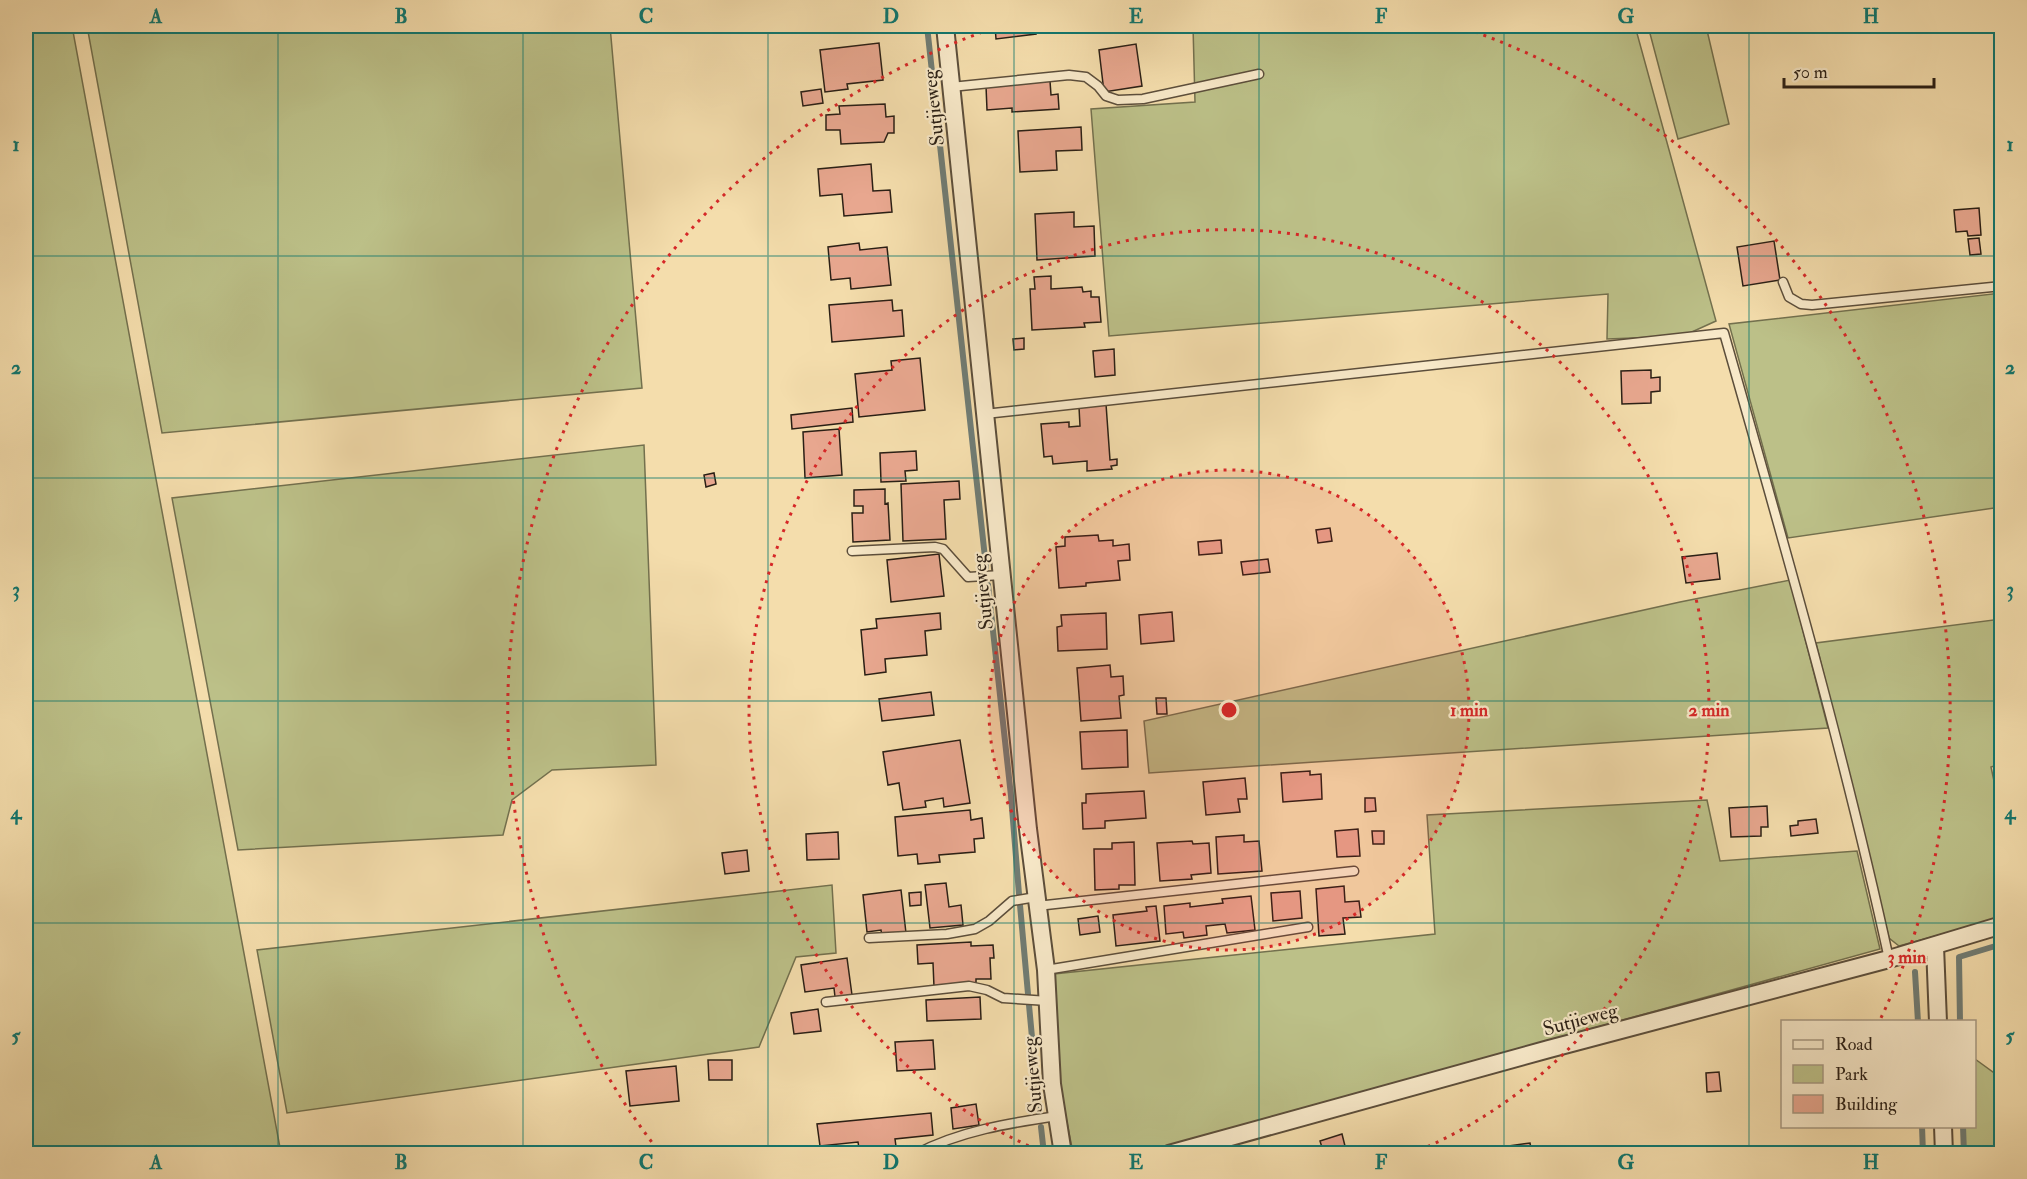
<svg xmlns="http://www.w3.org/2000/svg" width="2027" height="1179" font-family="'IM FELL Double Pica',serif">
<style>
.green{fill:#bcc088;stroke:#73704e;stroke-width:1.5}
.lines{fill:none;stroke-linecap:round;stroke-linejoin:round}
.stream{stroke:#707c74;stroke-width:6}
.building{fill:#e8a78f;stroke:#2a1f15;stroke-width:1.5}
.service-casing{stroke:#5c4e3b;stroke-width:11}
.minor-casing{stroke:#5c4e3b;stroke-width:20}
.service{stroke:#f8e9c9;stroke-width:8}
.minor{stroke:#f8e9c9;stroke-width:16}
.grid{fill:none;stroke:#0f766e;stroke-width:1.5;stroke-opacity:0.55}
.ring{fill:none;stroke:#d62828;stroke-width:3;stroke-dasharray:3 6}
.labels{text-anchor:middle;stroke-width:4.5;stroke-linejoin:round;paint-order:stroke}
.street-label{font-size:20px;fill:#2a1f15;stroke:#f8e9c9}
.centre{fill:#d62828;stroke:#f8e9c9;stroke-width:3}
.ring-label{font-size:18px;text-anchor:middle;font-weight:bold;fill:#d62828;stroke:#f8e9c9;stroke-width:4.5;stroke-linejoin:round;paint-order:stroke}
.neatline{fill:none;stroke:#0f766e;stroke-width:2}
.grid-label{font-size:20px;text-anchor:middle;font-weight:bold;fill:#0f766e}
</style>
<rect width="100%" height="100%" fill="#f4ddac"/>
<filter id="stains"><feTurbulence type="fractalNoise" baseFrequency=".00333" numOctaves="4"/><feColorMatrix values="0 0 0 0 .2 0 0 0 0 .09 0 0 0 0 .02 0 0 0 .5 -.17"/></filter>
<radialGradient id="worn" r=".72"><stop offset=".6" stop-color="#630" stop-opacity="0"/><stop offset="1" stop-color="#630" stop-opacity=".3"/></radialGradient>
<!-- green -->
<path class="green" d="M26 26H72L281 1153H26Z
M87 26H610L642 388 162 433Z
M1193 26H1635L1716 321 1683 336 1607 339 1608 294 1109 336 1091 109 1195 102Z
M1648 26H1706L1729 124 1678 139Z
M2001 293V507L1788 538 1729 324Z
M644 445 656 765 552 770 512 800 503 835 238 850 172 498Z
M1790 580 1828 728 1149 773 1144 721 1680 602Z
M2001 619V764L1991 767 2001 814V918L1899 946 1889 938 1816 643Z
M1707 800 1720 861 1857 851 1880 949 1138 1154 1073 1153 1059 1082 1054 974 1435 934 1427 815Z
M832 885 836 953 796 957 759 1047 287 1113 257 950Z
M1975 1059 2001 1078V1153H1964L1963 1127 1974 1126Z"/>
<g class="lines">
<!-- stream -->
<path class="stream" d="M927 26 986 567
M988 585 1011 796 1019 894
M1020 905 1028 994
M1915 972 1918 1022
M1029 1005 1039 1113
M1960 1022 1959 957 2002 944
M1922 1126 1923 1154
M1963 1126 1964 1154
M1041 1127 1044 1154"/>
</g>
<!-- building -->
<path class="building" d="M995 26H1048V27L1035 29 1036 34 996 39Z
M879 43 883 80 847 84 848 89 825 92 820 50Z
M1136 44 1142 86 1104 92 1099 50Z
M1050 81 1051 95 1058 94 1059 109 1012 112V108L987 110 986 86Z
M821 89 823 103 803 106 801 92Z
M885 104 886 117 894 116V133H888L884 142 841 144 840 130H826V115L840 114 839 106Z
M1081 127 1082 150 1056 151 1057 170 1020 172 1018 131Z
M871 164 873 191 890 190 892 212 844 216 842 194 820 196 818 169Z
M1979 208 1981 235 1968 236 1967 231 1956 232 1954 210Z
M1074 212V227L1094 226 1095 256 1037 260 1035 214Z
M1979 238 1981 254 1970 255 1968 239Z
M1774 241 1780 280 1743 286 1737 247Z
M859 243 860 250 887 247 891 285 851 289 850 278 831 280 828 247Z
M1051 276V289L1082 287 1083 292 1091 291V297H1099L1101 322 1084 323 1085 327 1032 330 1030 289H1035L1034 277Z
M892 300 893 311 902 310 904 336 832 342 829 305Z
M1024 338V349L1014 350 1013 339Z
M1114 349 1115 375 1095 377 1093 351Z
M920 358 925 410 859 417 855 374 892 370 891 361Z
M1651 370V378L1660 377V391L1651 392V403L1622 404 1621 371Z
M1106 404 1110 460 1117 459V465L1111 466 1112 469 1087 471V461L1053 464 1052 456 1044 457 1041 424 1069 422V427L1080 426 1079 407Z
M852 408 853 422 792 429 791 415Z
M839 429 842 475 805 478 803 432Z
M916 451 917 470 905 471 906 481 881 482 880 453Z
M714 473 716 484 706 487 704 475Z
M959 481 960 499 944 500 946 539 903 541 901 484Z
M885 489V504L888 503 890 540 853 542 852 513H863V506H854V490Z
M1330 528 1332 541 1318 543 1316 530Z
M1098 535 1099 541 1113 540V546L1129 544 1130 560 1118 561 1120 580 1086 583V586L1059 588 1056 547 1065 546V537Z
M1221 540 1222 553 1199 555 1198 542Z
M1717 553 1720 579 1686 583 1682 557Z
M939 554 944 596 891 602 887 560Z
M1268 559 1270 572 1243 575 1241 562Z
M1172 612 1174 641 1141 644 1139 615Z
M940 613 941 629 925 631 927 655 885 659 886 672 865 675 861 630 877 628 876 619Z
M1106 613 1107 649 1058 651 1057 627 1062 626 1061 615Z
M1110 665 1111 677 1123 676 1124 695 1119 696 1121 718 1081 721 1077 668Z
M931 692 934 715 882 721 879 699Z
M1156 698H1166L1167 714H1157Z
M1127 730 1128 767 1082 769 1080 732Z
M960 740 970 803 944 807 943 798 925 801 926 807 903 810 899 783 888 785 883 752Z
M1310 771V775L1321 774 1322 799 1283 802 1281 773Z
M1245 778 1247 799H1238L1240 812 1206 815 1203 782Z
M1144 791 1146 818 1105 821V828L1083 829 1082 803H1086V794Z
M1365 798H1375L1376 811 1365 812Z
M1767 806 1768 827H1761V836L1731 837 1729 808Z
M970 810 971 820 982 818 984 838 974 839 975 852 939 855 940 862 918 864 917 854 898 856 895 817Z
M1816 819 1818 833 1791 836 1790 826 1798 825V821Z
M1358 829 1360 856 1337 857 1335 831Z
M1372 831H1384V844H1373Z
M838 832 839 859 807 860 806 834Z
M1244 835V842L1259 841 1262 871 1218 874 1216 837Z
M1192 841 1193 844 1209 843 1211 873 1191 875 1192 879 1160 881 1157 843Z
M1134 842 1135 885H1119V889L1095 890 1094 849H1112V843Z
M747 850 749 871 725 874 722 853Z
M946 883 949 907 961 905 963 925 930 928 925 885Z
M1344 886 1345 902 1359 901 1361 917 1343 918 1345 934 1319 936 1316 889Z
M901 890 906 933 882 936 881 930 867 932 863 895Z
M1300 891 1302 918 1273 921 1271 893Z
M921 892V905L910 906 909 893Z
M1251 896 1255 930 1227 933 1225 924 1206 926 1207 935 1184 938 1183 932 1166 934 1164 906 1190 903V907L1223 903 1222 899Z
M1156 906 1160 941 1116 946 1113 915 1147 911 1146 907Z
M1098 916 1100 932 1080 935 1078 919Z
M971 942V946L993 945 994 958H990L991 979H976V985L934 987 933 963 918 964 917 945Z
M847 958 852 995 835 997 834 988 805 992 801 965Z
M980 997 981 1019 927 1021 926 1000Z
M818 1009 821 1031 794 1034 791 1013Z
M933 1040 935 1069 897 1071 895 1042Z
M708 1060H732V1080H709Z
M676 1066 679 1101 630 1106 626 1071Z
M1719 1072 1721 1091 1707 1092 1706 1073Z
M976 1104 979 1125 953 1129 951 1108Z
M931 1113 933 1135 895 1139 897 1154H860L858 1142 820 1146 817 1124Z
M1342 1134 1347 1154H1324L1320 1141Z
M1530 1143 1532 1154H1489L1488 1149Z
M817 1149V1154H791V1150Z"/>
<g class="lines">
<defs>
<path id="service" d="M951 87 1069 75 1086 77 1098 86 1106 96 1118 100 1143 99 1259 74
M1783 282 1789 297 1801 304 1812 305 2002 286
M985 414 1724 333C1783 540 1843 748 1889 959
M852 551 935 547 943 549 968 577 1002 575
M1037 906 1354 871
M869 938 947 934 975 929 989 921 1012 901 1036 897
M1046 970 1308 927
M826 1002 969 986 987 990 1003 998 1048 1001
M916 1154C959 1131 1010 1123 1057 1116"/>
<path id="minor" d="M945 26 1028 829 1046 970 1052 1084 1063 1154
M1935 946 1938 1022
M1943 1126 1944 1154
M1169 1154 1549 1049 1889 959 2002 925"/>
</defs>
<!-- service casing -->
<use href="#service" class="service-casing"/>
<!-- minor casing -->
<use href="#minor" class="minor-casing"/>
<!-- service -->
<use href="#service" class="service"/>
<!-- minor -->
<use href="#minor" class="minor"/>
</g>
<!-- grid -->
<path class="grid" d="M278 26V1154M523 26V1154M768 26V1154M1014 26V1154M1259 26V1154M1504 26V1154M1749 26V1154M26 256H2002M26 478H2002M26 701H2002M26 923H2002"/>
<!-- distance rings -->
<circle cx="1229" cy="710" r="240" fill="#d62828" fill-opacity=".12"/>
<g class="ring">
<circle cx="1229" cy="710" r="240"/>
<path d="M1045 1153A480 480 0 1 1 1413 1153"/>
<path d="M657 1149A721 721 0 0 1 1000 26M1458 26A721 721 0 0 1 1880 1020"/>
</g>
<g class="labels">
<!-- street labels -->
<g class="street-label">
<text transform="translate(933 108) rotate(-96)" y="7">Sutjieweg</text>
<text transform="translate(982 592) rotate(-96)" y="7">Sutjieweg</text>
<text transform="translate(1580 1019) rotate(-15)" y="7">Sutjieweg</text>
<text transform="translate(1032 1075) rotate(-95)" y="7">Sutjieweg</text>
</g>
</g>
<circle cx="1229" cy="710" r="9" class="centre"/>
<g class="ring-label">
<text x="1469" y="716">1 min</text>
<text x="1709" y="716">2 min</text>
<text x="1907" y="963">3 min</text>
</g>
<!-- margin -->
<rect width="2027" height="1179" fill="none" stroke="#f4ddac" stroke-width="66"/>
<!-- legend -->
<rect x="1781" y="1020" width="195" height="108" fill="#f8e9c9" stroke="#a69881" stroke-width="1.5"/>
<rect x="1793" y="1040" width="30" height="9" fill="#f8e9c9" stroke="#a69881" stroke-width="1.5"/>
<text x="1835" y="1050" font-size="18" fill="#2a1f15">Road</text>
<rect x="1793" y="1065" width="30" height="18" fill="#bcc088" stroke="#a69881" stroke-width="1.5"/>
<text x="1835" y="1080" font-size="18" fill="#2a1f15">Park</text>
<rect x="1793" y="1095" width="30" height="18" fill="#e8a78f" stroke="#a69881" stroke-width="1.5"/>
<text x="1835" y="1110" font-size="18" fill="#2a1f15">Building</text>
<!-- scale -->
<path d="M1784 78v9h150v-9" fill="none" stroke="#2a1f15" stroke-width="3"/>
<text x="1793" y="78" font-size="18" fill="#2a1f15" stroke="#f8e9c9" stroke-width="4.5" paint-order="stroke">50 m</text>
<rect x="33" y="33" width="1961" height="1113" class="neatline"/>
<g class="grid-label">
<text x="156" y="23">A</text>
<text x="401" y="23">B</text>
<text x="646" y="23">C</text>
<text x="891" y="23">D</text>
<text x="1136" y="23">E</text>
<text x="1381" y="23">F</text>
<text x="1626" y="23">G</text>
<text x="1871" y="23">H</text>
<text x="16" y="151">1</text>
<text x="2010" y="151">1</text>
<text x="16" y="374">2</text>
<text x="2010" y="374">2</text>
<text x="16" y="596">3</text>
<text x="2010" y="596">3</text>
<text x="16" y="819">4</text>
<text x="2010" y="819">4</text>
<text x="16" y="1042">5</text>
<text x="2010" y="1042">5</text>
<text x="156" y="1169">A</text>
<text x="401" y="1169">B</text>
<text x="646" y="1169">C</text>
<text x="891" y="1169">D</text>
<text x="1136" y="1169">E</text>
<text x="1381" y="1169">F</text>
<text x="1626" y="1169">G</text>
<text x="1871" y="1169">H</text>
</g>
<rect width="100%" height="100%" filter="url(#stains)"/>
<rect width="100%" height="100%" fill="url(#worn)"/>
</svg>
